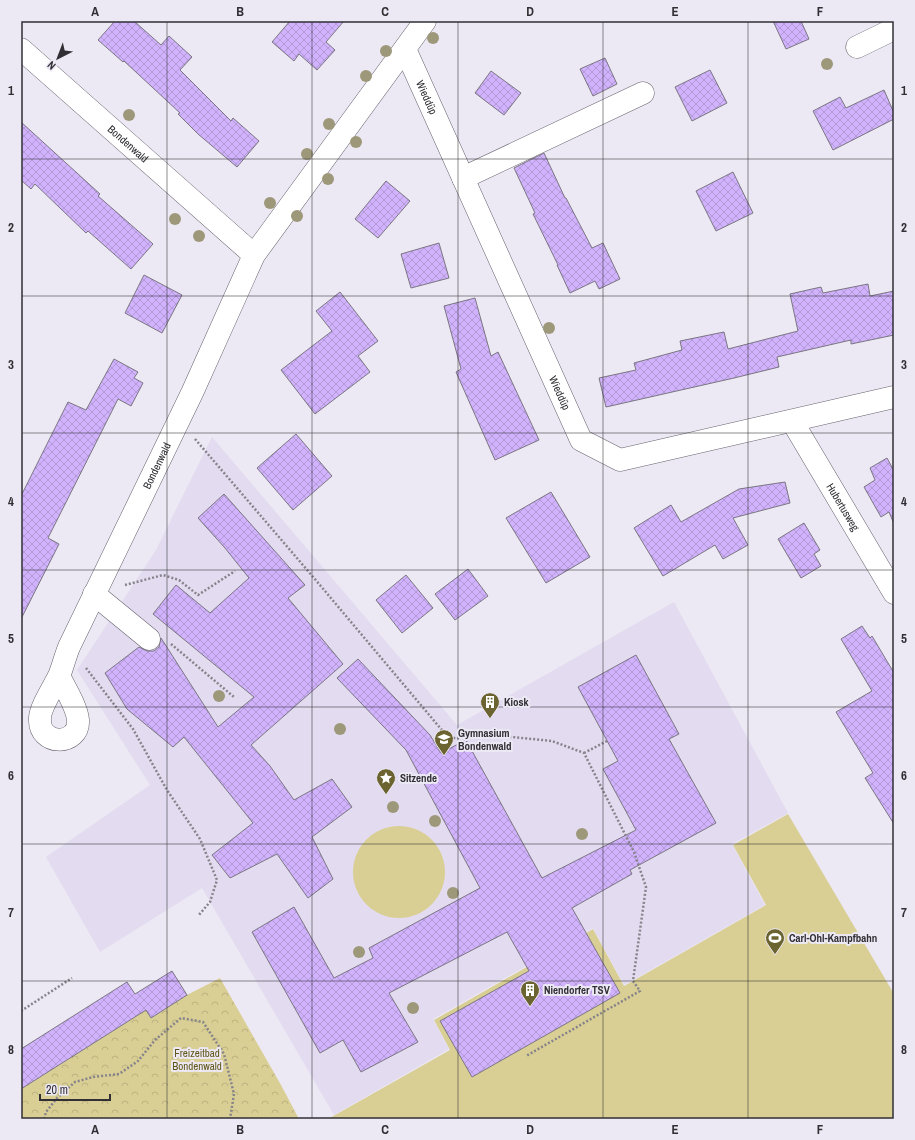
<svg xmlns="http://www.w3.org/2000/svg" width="915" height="1140" font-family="'Archivo Narrow',sans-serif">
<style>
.built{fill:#e3dbef}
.green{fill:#d9cf94}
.park{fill:url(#park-crowns)}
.building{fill:url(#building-cross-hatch);stroke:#7a7681}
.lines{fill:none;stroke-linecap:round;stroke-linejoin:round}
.minor-casing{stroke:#67636e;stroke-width:23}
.path{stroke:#86838b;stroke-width:2.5;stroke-dasharray:2 2;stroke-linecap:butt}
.minor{stroke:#fff;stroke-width:22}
.tree{fill:#9e987a}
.grid{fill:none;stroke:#312f34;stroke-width:1;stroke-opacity:0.55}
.labels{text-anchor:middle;stroke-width:4;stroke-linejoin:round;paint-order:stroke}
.street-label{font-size:11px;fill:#312f34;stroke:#ece8f4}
.poi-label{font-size:11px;font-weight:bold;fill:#312f34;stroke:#ece8f4;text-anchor:start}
.park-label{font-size:11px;fill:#5f5616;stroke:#ece8f4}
.neatline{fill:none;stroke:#312f34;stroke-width:1.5}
.grid-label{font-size:13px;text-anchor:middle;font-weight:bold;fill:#312f34}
</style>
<defs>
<pattern id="park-crowns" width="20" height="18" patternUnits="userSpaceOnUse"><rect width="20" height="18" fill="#d9cf94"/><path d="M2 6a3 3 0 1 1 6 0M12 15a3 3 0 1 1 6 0" fill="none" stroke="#bbb280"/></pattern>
<pattern id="building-cross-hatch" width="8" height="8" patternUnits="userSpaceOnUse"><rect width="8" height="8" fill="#d1b2fc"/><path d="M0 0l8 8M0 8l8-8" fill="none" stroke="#b499d9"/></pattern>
</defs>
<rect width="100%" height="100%" fill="#ece8f4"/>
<!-- built -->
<path class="built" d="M212 437 457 725 674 602 788 813 732 844 765 905 624 985 593 928 433 1019 449 1049 334 1115 202 888 100 952 46 857 150 785 77 670 156 550Z"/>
<!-- green -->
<path class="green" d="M788 814 894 994V1119H328L450 1050 434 1020 593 929 624 986 766 905 733 845Z
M353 872a46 46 0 1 1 92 0a46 46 0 1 1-92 0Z"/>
<!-- park -->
<path class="park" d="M220 978 281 1085 299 1119H21V1089L146 1010 151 1018 187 995Z"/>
<!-- building -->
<path class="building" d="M115 21H134L161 45 169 36 192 57 180 70 231 121 233 118 259 141 237 167 198 134 178 114 180 113 124 61 123 62 98 40Z
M290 21H344L326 42 335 50 317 70 299 54 294 61 272 42Z
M773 21H801L809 39 786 49Z
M605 58 617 84 593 96 580 69Z
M710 70 727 103 692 121 675 87Z
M491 71 521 93 504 115 475 93Z
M884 90 894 113V119L833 150 813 111 840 97 846 108Z
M21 122 100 194 98 196 153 244 131 269 88 231 86 233 35 184 31 189 21 180Z
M544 153 565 198H566L592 248 603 243 620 279 599 289 595 281 570 293 557 265H558L533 214 535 213 514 168Z
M733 172 753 213 716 231 696 191Z
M386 181 410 201 378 238 355 219Z
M439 243 449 278 411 288 401 254Z
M144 275 182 295 162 333 125 313Z
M868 284 870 296 894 291V335L851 344V340L777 357 779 367 734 378 606 407 599 378 636 370 634 363 682 350 680 341 724 332 728 349 798 331 790 294 821 287 823 293Z
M340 292 378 341 358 356 370 372 315 414 281 370 332 331 316 311Z
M475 298 491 356 498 352 539 440 495 460 456 372 461 369 444 306Z
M114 359 138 372 134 378 143 383 131 406 118 399 48 538 59 544 21 619V496L68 402 86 410Z
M296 434 332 476 293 510 257 468Z
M887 458 893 469H894V524L889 512 881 517 864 487 875 480 870 468Z
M785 482 790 503 733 518 748 545 723 559 715 545 663 576 634 528 671 505 681 522 739 489Z
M551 492 590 557 546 583 506 518Z
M224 494 305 585 288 598 343 664 251 745 270 766 294 800 332 779 352 807 312 837 333 879 308 898 277 854 230 878 212 855 253 823 184 737 173 747 127 709 105 673 139 647 147 651H154L159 647 161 638 218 727 254 697 153 614 176 585 210 613 249 578 225 548 198 518Z
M804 523 820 550 814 554 821 566 801 578 778 539Z
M468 569 488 596 455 620 435 594Z
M406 575 433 608 402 633 376 600Z
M862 626 870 638 872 636 894 673V824L865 778 873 773 836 712 872 691 841 639Z
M636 655 679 734 669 739 716 823 630 870 632 874 572 908 620 993 472 1077 440 1021 529 971 507 932 389 993 418 1042 361 1072 343 1040 320 1053 252 932 294 907 334 978 373 958 369 948 480 888 406 750 337 678 358 659 430 735 441 753 466 740 542 878 636 830 603 769 618 761 578 687Z
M172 971 187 995 151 1018 146 1010 21 1089V1049L127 982 135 994Z"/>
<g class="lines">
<defs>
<g id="minor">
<path d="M857 47 894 29"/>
<path id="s1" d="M21 49 254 255"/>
<path id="s2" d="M405 49 581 440 620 460 894 397"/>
<path d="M463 178 643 93"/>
<path id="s3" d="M792 421 894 593"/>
<path d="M94 594 149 639"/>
<path id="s4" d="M59 676C65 688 77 707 78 720 80 746 38 747 40 718 40 708 54 686 59 676 63 666 65 657 69 647L192 393 254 255 425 21"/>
</g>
</defs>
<!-- minor casing -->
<use href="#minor" class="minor-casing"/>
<!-- path -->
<path class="path" d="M195 439 314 578 441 729 451 738 512 737 552 741 584 753 634 852 646 887 633 981 640 991 526 1056
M125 585 163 575 179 580 198 595 235 571
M171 644 234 697
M86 668 133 729 167 790 200 839 217 880 210 902 198 916
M584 753 607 741
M21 1011 72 978
M44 1119 46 1112 57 1098 75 1082 93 1077 119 1074 138 1061 155 1040 181 1018 203 1022 224 1054 234 1094 230 1119"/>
<!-- minor -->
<use href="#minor" class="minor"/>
</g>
<!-- trees -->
<g class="tree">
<circle cx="433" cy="38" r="6"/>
<circle cx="386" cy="51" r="6"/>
<circle cx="827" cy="64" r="6"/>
<circle cx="366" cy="76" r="6"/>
<circle cx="129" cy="115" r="6"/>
<circle cx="329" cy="124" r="6"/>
<circle cx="356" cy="142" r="6"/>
<circle cx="307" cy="154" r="6"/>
<circle cx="328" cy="179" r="6"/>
<circle cx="270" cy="203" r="6"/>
<circle cx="297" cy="216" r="6"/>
<circle cx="175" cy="219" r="6"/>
<circle cx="199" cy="236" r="6"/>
<circle cx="549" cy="328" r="6"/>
<circle cx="219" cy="696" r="6"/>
<circle cx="340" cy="729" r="6"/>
<circle cx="393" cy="807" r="6"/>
<circle cx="435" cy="821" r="6"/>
<circle cx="582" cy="834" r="6"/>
<circle cx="453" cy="893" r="6"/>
<circle cx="359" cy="952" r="6"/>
<circle cx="413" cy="1008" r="6"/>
</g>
<!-- grid -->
<path class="grid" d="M167 21V1119M312 21V1119M458 21V1119M603 21V1119M748 21V1119M21 159H894M21 296H894M21 433H894M21 570H894M21 707H894M21 844H894M21 981H894"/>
<!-- icons -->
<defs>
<symbol id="building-pin" viewBox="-11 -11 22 30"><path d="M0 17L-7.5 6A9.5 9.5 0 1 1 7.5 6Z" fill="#6c6430" stroke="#ece8f4"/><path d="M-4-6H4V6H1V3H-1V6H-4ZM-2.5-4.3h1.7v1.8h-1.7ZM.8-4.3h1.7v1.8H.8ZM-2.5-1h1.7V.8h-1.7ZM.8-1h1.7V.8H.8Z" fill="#fff"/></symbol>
<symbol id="school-pin" viewBox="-11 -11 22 30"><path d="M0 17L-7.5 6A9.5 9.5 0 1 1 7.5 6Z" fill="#6c6430" stroke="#ece8f4"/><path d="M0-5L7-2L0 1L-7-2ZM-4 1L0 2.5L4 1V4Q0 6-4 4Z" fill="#fff"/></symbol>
<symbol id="sight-pin" viewBox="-11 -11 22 30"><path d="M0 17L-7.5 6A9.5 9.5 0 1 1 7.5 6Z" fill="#6c6430" stroke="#ece8f4"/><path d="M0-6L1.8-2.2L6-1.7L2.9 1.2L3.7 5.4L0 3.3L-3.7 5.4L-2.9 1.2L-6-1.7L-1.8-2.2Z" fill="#fff"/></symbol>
<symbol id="stadium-pin" viewBox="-11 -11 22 30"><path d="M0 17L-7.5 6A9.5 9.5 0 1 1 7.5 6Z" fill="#6c6430" stroke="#ece8f4"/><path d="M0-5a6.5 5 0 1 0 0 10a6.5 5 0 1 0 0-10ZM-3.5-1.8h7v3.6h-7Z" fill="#fff"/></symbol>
</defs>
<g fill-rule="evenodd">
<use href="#building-pin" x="479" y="691" width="22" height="30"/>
<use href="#school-pin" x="433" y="728" width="22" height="30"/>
<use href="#sight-pin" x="375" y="767" width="22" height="30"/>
<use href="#stadium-pin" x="764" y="927" width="22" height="30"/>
<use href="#building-pin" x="519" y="979" width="22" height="30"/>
</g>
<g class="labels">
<!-- street labels -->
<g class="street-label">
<text dy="4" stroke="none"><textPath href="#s2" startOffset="53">Wieddüp</textPath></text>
<text dy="4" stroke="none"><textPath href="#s1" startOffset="143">Bondenwald</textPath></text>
<text dy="4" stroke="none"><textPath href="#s2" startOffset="377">Wieddüp</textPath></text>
<text dy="4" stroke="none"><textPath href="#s4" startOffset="390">Bondenwald</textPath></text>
<text dy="4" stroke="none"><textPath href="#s3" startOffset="100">Hubertusweg</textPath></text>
</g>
<!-- poi labels -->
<g class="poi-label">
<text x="504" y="706">Kiosk</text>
<text x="458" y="737">Gymnasium<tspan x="458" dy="13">Bondenwald</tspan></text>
<text x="400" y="782">Sitzende</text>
<text x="789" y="942">Carl-Ohl-Kampfbahn</text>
<text x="544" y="994">Niendorfer TSV</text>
</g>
<!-- park labels -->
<g class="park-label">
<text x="197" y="1057">Freizeitbad<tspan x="197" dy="13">Bondenwald</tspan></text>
</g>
</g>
<!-- border -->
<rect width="915" height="1140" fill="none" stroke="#ece8f4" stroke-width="44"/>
<!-- north arrow -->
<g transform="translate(58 58) rotate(222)" stroke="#ece8f4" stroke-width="3" paint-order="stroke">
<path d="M0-3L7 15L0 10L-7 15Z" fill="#312f34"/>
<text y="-6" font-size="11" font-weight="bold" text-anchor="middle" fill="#312f34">N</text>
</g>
<!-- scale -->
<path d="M40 1094v6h70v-6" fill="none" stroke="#312f34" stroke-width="2"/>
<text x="46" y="1094" font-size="12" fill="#312f34" stroke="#ece8f4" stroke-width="3" paint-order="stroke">20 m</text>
<rect x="22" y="22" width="871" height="1096" class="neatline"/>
<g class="grid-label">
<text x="95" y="16">A</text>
<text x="240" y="16">B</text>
<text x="385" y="16">C</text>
<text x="530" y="16">D</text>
<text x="675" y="16">E</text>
<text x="820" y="16">F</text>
<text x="11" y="95">1</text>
<text x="904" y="95">1</text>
<text x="11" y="232">2</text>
<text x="904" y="232">2</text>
<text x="11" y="369">3</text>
<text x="904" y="369">3</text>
<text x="11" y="506">4</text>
<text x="904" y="506">4</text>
<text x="11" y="643">5</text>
<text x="904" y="643">5</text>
<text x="11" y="780">6</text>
<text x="904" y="780">6</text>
<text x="11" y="917">7</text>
<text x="904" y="917">7</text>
<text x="11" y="1054">8</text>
<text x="904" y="1054">8</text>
<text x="95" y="1134">A</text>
<text x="240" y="1134">B</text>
<text x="385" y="1134">C</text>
<text x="530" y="1134">D</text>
<text x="675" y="1134">E</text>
<text x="820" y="1134">F</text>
</g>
</svg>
